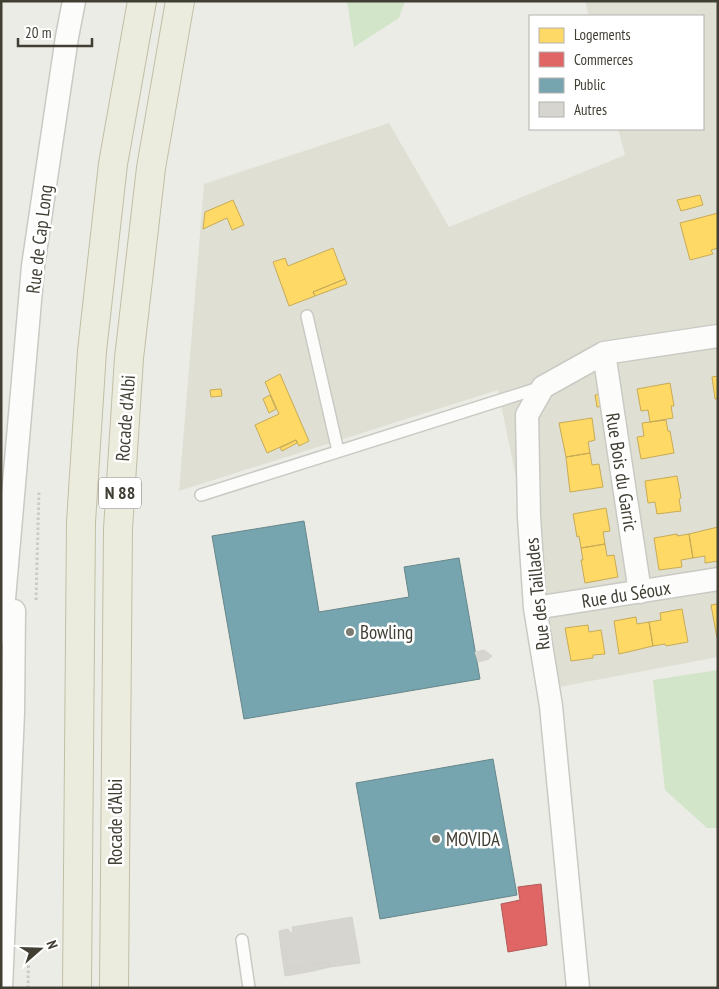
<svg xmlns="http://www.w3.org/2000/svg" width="719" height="989" font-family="'PT Sans Narrow',sans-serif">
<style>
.residential{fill:#e0dfd4}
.green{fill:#d2e5c9}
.homes{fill:#ffd966;stroke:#c6ab57}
.shops{fill:#e06666;stroke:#b05a57}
.public{fill:#76a5af;stroke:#66868a}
.building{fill:#d6d5cf;stroke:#d4d4cd}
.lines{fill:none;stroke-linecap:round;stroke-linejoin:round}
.service-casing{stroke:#cacac4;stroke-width:14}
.minor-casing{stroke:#cacac4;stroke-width:25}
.trunk-casing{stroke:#c1bfa5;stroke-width:30}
.path{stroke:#cbcbc6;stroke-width:3;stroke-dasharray:2.5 2.5;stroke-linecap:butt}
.service{stroke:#fcfcfb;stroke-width:11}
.minor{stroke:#fcfcfb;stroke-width:22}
.trunk{stroke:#ebecde;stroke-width:28}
.poi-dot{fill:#7d7c73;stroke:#fff;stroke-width:2}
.labels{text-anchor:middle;stroke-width:5;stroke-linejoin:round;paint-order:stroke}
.shield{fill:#fff;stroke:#7a7971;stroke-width:1}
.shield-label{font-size:18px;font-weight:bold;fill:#413f34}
.street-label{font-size:19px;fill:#413f34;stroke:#fff}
.poi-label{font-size:19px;fill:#413f34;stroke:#fff;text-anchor:start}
</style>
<rect width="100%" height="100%" fill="#ecece7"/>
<!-- residential -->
<path class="residential" d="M585 1H718V657L559 687 498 390 179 491 204 184 389 123 449 227 625 155 618 129H703V16H589Z"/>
<!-- green -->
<path class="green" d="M347 1H405L399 18 354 47Z
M718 670V828H707L665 790 653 680Z"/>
<!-- homes -->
<path class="homes" d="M700 195 703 205 681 211 677 200Z
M233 200 244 225 232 230 227 218 203 229 205 212Z
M718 213V248L711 250 713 254 690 260 680 223Z
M333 248 345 279 313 292 315 296 289 306 273 262 285 258 288 266Z
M345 279 347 284 315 296 313 292Z
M280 374 309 441 299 446 296 440 267 453 255 425 279 414 265 382Z
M718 376V401L717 399H715L712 377Z
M670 383 674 406H671L673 418 650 422 648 410 641 411 637 389Z
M221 389 222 396 211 397 210 390Z
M603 393 605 406 597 407 595 395Z
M270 395 276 409 269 413 263 399Z
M592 418 595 440 588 442 590 453 566 457 559 423Z
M666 420 668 431H670L674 453 641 459 637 437 644 436 642 423Z
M296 440 297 443 282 451 280 448Z
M590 453 592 465 599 464 603 487 570 492 566 457Z
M677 476 681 498 679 499 681 511 657 514 655 502 648 503 645 481Z
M606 508 610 531 603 532 605 544 581 548 579 536 577 537 573 514Z
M718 527V561L705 563V556L693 558 689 534Z
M677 534V536L689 534 693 558 681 560 682 567 659 570 654 538Z
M605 544 607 556 614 555 618 577 585 583 581 560H583L581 548Z
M718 604V638H717L711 605Z
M682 609 688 642 666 646 665 644 653 646 649 622 661 620 660 613Z
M636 617 637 624 649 622 653 646 619 654 614 621Z
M588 625 589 632 601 630 605 654 593 655V658L571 661 565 628Z"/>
<!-- shops -->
<path class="shops" d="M541 884 547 945 508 952 501 904 520 900 518 887Z"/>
<!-- public -->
<path class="public" d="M304 521 319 612 409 597 404 567 459 558 480 679 244 719 212 536Z
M493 759 517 895 380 919 356 783Z"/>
<!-- building -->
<path class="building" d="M484 650 492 656 489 659 478 662 475 652Z
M352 917 360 963 330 967 328 962 312 965 313 971 308 972 305 965 288 968 285 949H281L279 931 288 929 291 933 293 932 292 927Z
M281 949H285L288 968 305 965 308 972 285 976Z
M328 962 330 967 313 971 312 965Z"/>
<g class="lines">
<defs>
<path id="service" d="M307 316 338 451
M201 495 542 387
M242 940 249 988"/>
<path id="minor" d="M604 353 640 592
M535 608 718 579
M1 633 33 266 67 37 74 1
M1 988 13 713 14 611
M578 988 551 706 535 608 529 517 527 415 543 387 604 353 718 336"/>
<path id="trunk" d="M77 988 81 522 92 351 113 164 142 1
M114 988 118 529 129 358 151 168 180 1"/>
</defs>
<!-- service casing -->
<use href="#service" class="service-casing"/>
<!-- minor casing -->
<use href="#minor" class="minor-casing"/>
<!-- trunk casing -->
<use href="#trunk" class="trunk-casing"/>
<!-- path -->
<path class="path" d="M36 600 39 491
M28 988 29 943"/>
<!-- service -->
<use href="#service" class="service"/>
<!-- minor -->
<use href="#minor" class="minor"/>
<!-- trunk -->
<use href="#trunk" class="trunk"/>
</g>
<!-- markers -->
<g class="poi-dot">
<circle cx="350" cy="632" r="5"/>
<circle cx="436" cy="839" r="5"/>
</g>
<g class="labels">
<!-- shield labels -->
<rect class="shield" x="99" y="477.5" width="42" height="31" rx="4"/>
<g class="shield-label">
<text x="120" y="499">N 88</text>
</g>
<!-- street labels -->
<g class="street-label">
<text transform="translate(39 239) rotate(-83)" y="7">Rue de Cap Long</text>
<text transform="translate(125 418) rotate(-86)" y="7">Rocade d'Albi</text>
<text transform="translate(622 472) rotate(81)" y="7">Rue Bois du Garric</text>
<text transform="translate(537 594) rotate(-96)" y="7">Rue des Taillades</text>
<text transform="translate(626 594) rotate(-9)" y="7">Rue du Séoux</text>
<text transform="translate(115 822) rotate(-90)" y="7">Rocade d'Albi</text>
</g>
<!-- poi labels -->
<g class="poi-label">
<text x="360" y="639">Bowling</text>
<text x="446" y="846">MOVIDA</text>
</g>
</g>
<!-- border -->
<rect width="719" height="989" fill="none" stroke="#413f34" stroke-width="5"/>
<!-- legend -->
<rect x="529" y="15" width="175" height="115" fill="#ffffff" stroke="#b3b2ae"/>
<rect x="539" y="28" width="25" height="15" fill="#ffd966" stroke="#b3b2ae"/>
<text x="574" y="40" font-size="15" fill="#413f34">Logements</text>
<rect x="539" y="52" width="25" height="15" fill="#e06666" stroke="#b3b2ae"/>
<text x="574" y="65" font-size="15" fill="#413f34">Commerces</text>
<rect x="539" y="78" width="25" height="15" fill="#76a5af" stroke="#b3b2ae"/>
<text x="574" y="90" font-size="15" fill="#413f34">Public</text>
<rect x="539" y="102" width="25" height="15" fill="#d6d5cf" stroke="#b3b2ae"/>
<text x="574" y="115" font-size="15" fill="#413f34">Autres</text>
<!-- north arrow -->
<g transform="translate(40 949) rotate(70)" stroke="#ffffff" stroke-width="4" paint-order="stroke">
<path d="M0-4L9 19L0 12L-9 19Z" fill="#413f34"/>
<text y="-8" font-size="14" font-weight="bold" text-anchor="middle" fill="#413f34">N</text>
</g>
<!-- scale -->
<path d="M18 38v8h74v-8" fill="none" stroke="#413f34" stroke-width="2.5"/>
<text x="25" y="38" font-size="15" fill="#413f34" stroke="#ffffff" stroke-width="4" paint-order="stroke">20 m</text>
</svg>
